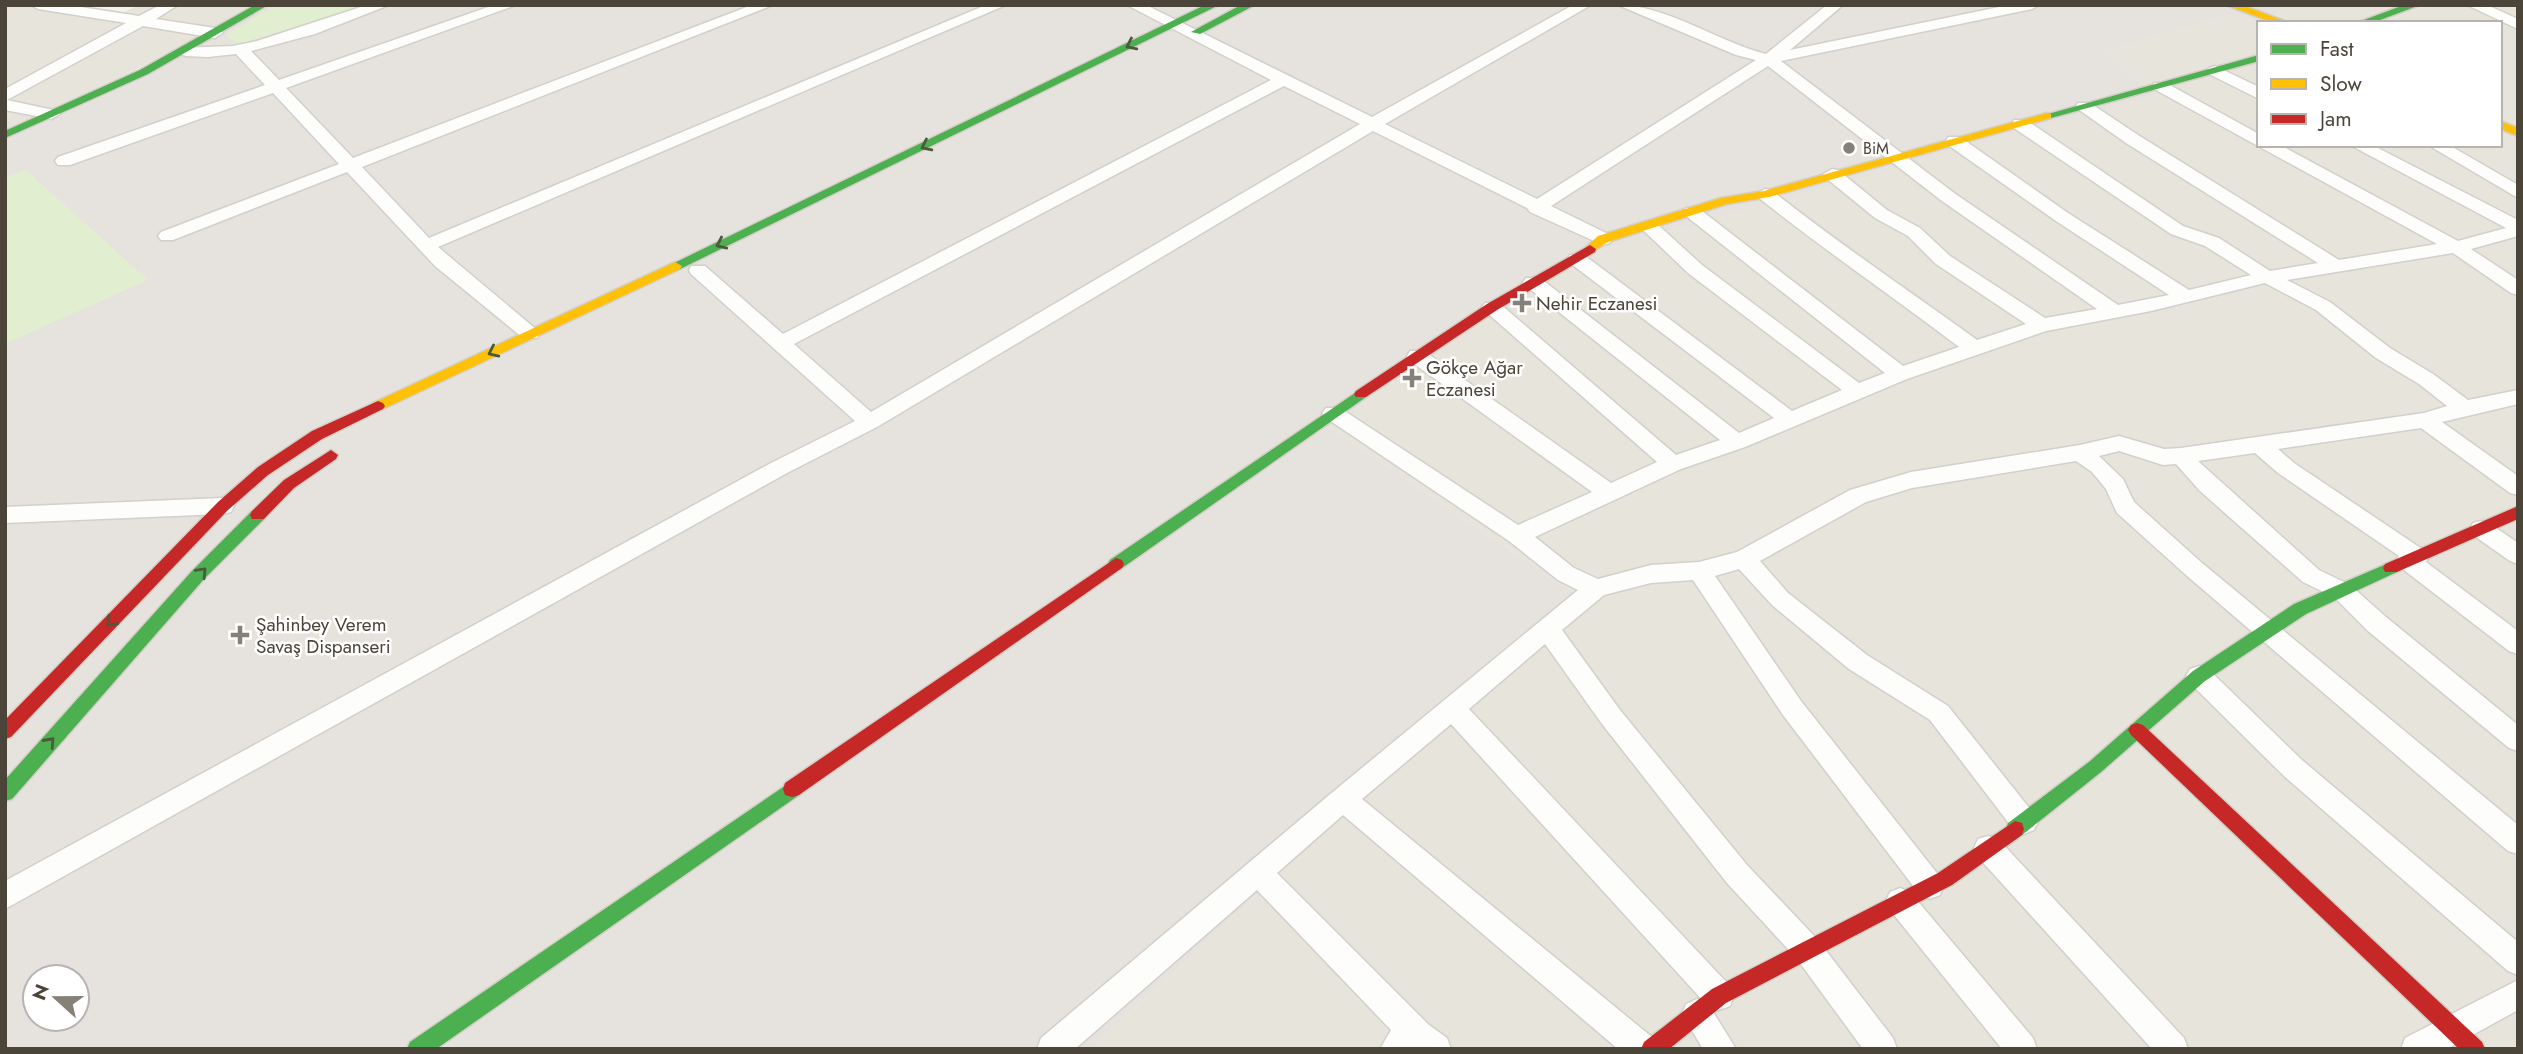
<svg xmlns="http://www.w3.org/2000/svg" width="2523" height="1054" font-family="Jost,sans-serif">
<style>
.residential{fill:#e7e4dc;fill-rule:evenodd}
.industrial{fill:#e6e2de;fill-rule:evenodd}
.green{fill:#e1eecf}
.lines{fill:none;stroke-linecap:round;stroke-linejoin:round}
.street-casing{stroke:#d2d0cb;stroke-width:3}
.fast-casing{stroke:#d3cfc5;stroke-width:3}
.slow-casing{stroke:#d3cfc5;stroke-width:3}
.jam-casing{stroke:#d3cfc5;stroke-width:3}
.street{fill:#fdfdfc;fill-rule:evenodd}
.fast{fill:#4caf50;fill-rule:evenodd}
.slow{fill:#ffc107;fill-rule:evenodd}
.jam{fill:#c62828;fill-rule:evenodd}
.oneway{stroke:#4b593e}
.poi-dot{fill:#868178;stroke:#fff;stroke-width:2.5}
.labels{text-anchor:middle;stroke-width:5;stroke-linejoin:round;paint-order:stroke}
.far-poi-label{font-size:16px;fill:#4b4439;stroke:#fff;text-anchor:start}
.poi-label{font-size:19px;fill:#4b4439;stroke:#fff;text-anchor:start}
</style>
<rect width="100%" height="100%" fill="#f4f2ee"/>
<!-- residential -->
<path class="residential" d="M5 5H74L123 13 138 5H259L5 138Z
M2286 5H2518V1049H1091L1578 596 1329 427 1570 259 2154 93 2099 52 2231 13 2266 23ZM2259 23H2500V145H2259Z"/>
<!-- industrial -->
<path class="industrial" d="M259 5H2286L2266 23 2230 14 2100 52 2155 94 1570 259 1329 427 1578 596 1091 1049H5V139ZM35 977H77V1019H35Z"/>
<!-- green -->
<path class="green" d="M276 5H365L239 44 225 35Z
M26 170 148 280 5 344V178Z"/>
<g class="lines">
<defs>
<path id="street" d="M31 5H68L139 16 160 5H178L156 19 215 28 223 33 215 38 143 26 7 100 58 111 60 114 52 119 5 110V89L126 23 38 9Z
M367 5H389L315 34 251 51 279 80 494 5H516L286 88 353 158 752 5H773L362 167 429 238 986 5H1006L438 247 537 330 540 334 537 338H523L435 266 347 172 173 240H161L158 236 161 232 339 164 273 93 70 165H58L55 161 58 157 265 85 236 54 208 57 185 56 177 51 180 48 233 46 257 41Z
M1127 5H1146L1372 117 1573 5H1591L1385 124 1537 199 1756 60 1736 55 1618 5C1667 5 1718 42 1766 54L1827 5H1843L1790 50 2009 5H2039L2032 9 1781 61 1954 193 2118 305 2169 295 2056 221 1948 145 1946 141 1948 137H1960L2068 213 2189 290 2251 275 2205 246 2171 234 2014 128 2012 124 2014 120H2026L2183 226 2219 238 2270 271 2318 263 2126 143 2078 109 2076 106 2078 103H2090L2138 135 2339 260 2437 244 2154 89 2152 86 2154 83H2166L2259 134V145H2280L2458 241 2506 228 2350 145H2372L2518 220V236L2471 249 2518 280V295L2511 293 2453 253 2287 280 2330 302 2390 348 2433 374 2468 400 2518 390V404L2442 422 2518 476V495L2510 493 2421 428 2278 449 2294 463 2425 551 2429 557 2426 562 2518 631V654L2509 651 2400 567 2396 561 2399 556 2278 473 2255 453 2198 461 2319 570 2350 585 2386 617 2518 725V751L2509 748 2368 631 2334 597 2303 582 2200 491 2176 464 2163 465 2119 451 2099 456 2123 479 2134 502 2202 563 2518 825V854L2508 851 2186 575 2117 513 2106 489 2092 472 2076 461 1912 488 1866 502 1760 561 1788 593 1867 655 1948 706 2034 814 2038 822 2034 830 2024 834 2014 830 1930 720 1849 669 1772 605 1739 569 1715 576 1801 701 1940 877 1944 886 1940 895 1930 899 1920 895 1783 715 1693 580 1651 583 1604 595 1562 630 1620 710 1747 865 1817 939 1893 1038 1897 1049H1863L1797 959 1727 883 1602 724 1545 644 1469 709 1730 986 1734 996 1730 1006 1719 1010 1710 1007 1736 1049H1703L1682 1014 1686 1004 1697 999 1705 1003 1451 724 1362 799 1653 1038 1657 1049H1618L1343 815 1277 873 1429 1025 1447 1038 1451 1049H1380L1391 1030 1257 890 1075 1049H1037L1041 1038 1334 791 1578 590 1558 580 1509 541 1326 418 1322 413 1326 408H1340L1518 525 1592 492 1410 361 1407 356 1410 351H1424L1611 483 1657 462 1485 311 1482 307 1485 303H1499L1676 455 1720 440 1526 286 1523 282 1526 278H1540L1739 433 1774 418 1570 263 1568 259 1570 255H1584L1792 411 1842 390 1688 273 1643 230 1640 226 1643 222H1655L1702 265 1859 383 1885 373 1686 216 1683 212 1686 208H1698L1903 366 1959 347C1892 296 1824 250 1759 198L1756 194 1765 189 1771 190C1838 243 1908 290 1977 340L2026 324 1936 264 1908 236 1875 218 1826 178 1823 174 1832 169 1838 170 1887 210 1920 228 1950 256 2045 318 2097 309 1942 201 1768 66 1551 206 1610 235 1612 239 1610 243 1603 245 1530 212 1527 208 1373 131 877 427 787 473 5 909V881L771 463 855 421 691 274 689 270 691 266H705L783 334 1271 80ZM1284 86 1360 124 871 412 794 344ZM2265 283 2316 310 2376 358 2419 384 2447 406 2424 413 2181 448 2164 449 2119 436 2080 445 1911 472 1850 490 1737 552 1699 562 1651 565 1598 579 1574 568 1535 537 1681 469 1745 447 1907 379 2046 331 2151 311Z
M2467 5H2487L2518 19V29Z
M2215 66 2259 87V99L2209 74 2207 71 2209 68Z
M2428 145H2449L2518 185V198Z
M223 498 231 500 234 506 231 512 223 514 5 523V507Z
M2481 521 2489 523 2518 543V564L2510 561 2473 535 2470 529 2473 523Z
M2199 666 2208 669 2303 761 2518 942V975L2508 971 2285 777 2190 683 2186 676 2190 669Z
M1988 836 1998 839 2184 1038 2188 1049H2152L1978 857 1974 848 1978 839Z
M1900 888 1910 892 2033 1038 2037 1049H2002L1890 910 1886 901 1890 892Z
M2518 980V1010L2447 1049H2401L2405 1038Z"/>
<path id="fast" d="M255 5H268L148 74 5 138V131L140 70Z
M1205 5H1219L680 269 675 270 668 266Z
M1241 5H1255L1200 34 1191 32Z
M2404 5H2420L2372 23H2356Z
M2259 55V61L2051 118 2041 116Z
M1361 389 1366 391 1368 394 1366 397 1122 568H1110L1108 564 1110 560Z
M258 509 266 515 264 519 204 579 12 799 5 801V780L192 571 252 511Z
M2391 562 2397 564 2399 568 2397 572 2306 614 2205 681 2101 772 2022 835 2015 837 2008 835 2006 829 2008 823 2089 762 2193 671 2294 604Z
M792 781 799 783 801 789 799 795 436 1049H407L410 1042Z"/>
<path id="slow" d="M2226 5H2242L2290 23H2274Z
M2047 113 2051 114V118L1769 197 1727 204 1608 242 1590 253 1584 249 1598 236 1721 198 1764 191Z
M2500 121 2518 128V136L2500 129Z
M675 262 682 266 680 269 383 409 378 411 371 406 373 403Z"/>
<path id="jam" d="M1590 245 1596 249 1595 252 1497 310 1366 397H1356L1354 394 1356 391 1487 304Z
M378 401 383 403 385 406 383 409 322 439 268 475 228 510 11 737 5 739V720L218 502 258 467 312 431Z
M331 450 338 455 336 459 294 488 264 519H252L250 515 252 511 284 480Z
M2518 506V519L2397 572H2385L2383 568 2385 564Z
M1116 558 1122 560 1124 564 1122 568 799 795 792 797 785 795 783 789 785 783Z
M2137 723 2143 725 2482 1042 2485 1049H2459L2131 735 2128 730 2131 725Z
M2015 821 2022 823 2024 829 2022 835 1952 885 1726 1003 1669 1049H1641L1644 1042 1712 989 1938 873Z"/>
</defs>
<!-- street casing -->
<use href="#street" class="street-casing"/>
<!-- fast casing -->
<use href="#fast" class="fast-casing"/>
<!-- slow casing -->
<use href="#slow" class="slow-casing"/>
<!-- jam casing -->
<use href="#jam" class="jam-casing"/>
<!-- street -->
<use href="#street" class="street"/>
<!-- fast -->
<use href="#fast" class="fast"/>
<!-- slow -->
<use href="#slow" class="slow"/>
<!-- jam -->
<use href="#jam" class="jam"/>
</g>
<!-- one-way arrows -->
<defs><path id="oneway-chevron" d="M-2-3.5L2.5 0L-2 3.5" fill="none" stroke-width="1.6" stroke-linecap="round" stroke-linejoin="round" transform="scale(1.75)"/></defs>
<g class="oneway">
<use href="#oneway-chevron" transform="translate(1131 45) rotate(154)"/>
<use href="#oneway-chevron" transform="translate(926 146) rotate(154)"/>
<use href="#oneway-chevron" transform="translate(721 244) rotate(155)"/>
<use href="#oneway-chevron" transform="translate(493 352) rotate(155)"/>
<use href="#oneway-chevron" transform="translate(202 572) rotate(-47)"/>
<use href="#oneway-chevron" transform="translate(111 622) rotate(134)"/>
<use href="#oneway-chevron" transform="translate(50 742) rotate(-48)"/>
</g>
<!-- markers -->
<g class="poi-dot">
<circle cx="1849" cy="148" r="7"/>
<path d="M1518.5 292.5h7v7h7v7h-7v7h-7v-7h-7v-7h7z"/>
<path d="M1408.5 367.5h7v7h7v7h-7v7h-7v-7h-7v-7h7z"/>
<path d="M236.5 624.5h7v7h7v7h-7v7h-7v-7h-7v-7h7z"/>
</g>
<g class="labels">
<!-- far-poi labels -->
<g class="far-poi-label">
<text x="1863" y="154">BiM</text>
</g>
<!-- poi labels -->
<g class="poi-label">
<text x="1536" y="310">Nehir Eczanesi</text>
<text x="1426" y="374">Gökçe Ağar<tspan x="1426" dy="22">Eczanesi</tspan></text>
<text x="256" y="631">Şahinbey Verem<tspan x="256" dy="22">Savaş Dispanseri</tspan></text>
</g>
</g>
<!-- border -->
<rect width="2523" height="1054" fill="none" stroke="#4b4439" stroke-width="14"/>
<!-- legend -->
<rect x="2257" y="21" width="245" height="126" fill="#ffffff" stroke="#b7b4b0" stroke-width="2"/>
<rect x="2271" y="44" width="35" height="10" fill="#4caf50" stroke="#b7b4b0" stroke-width="2"/>
<text x="2320" y="56" font-size="21" fill="#4b4439">Fast</text>
<rect x="2271" y="79" width="35" height="10" fill="#ffc107" stroke="#b7b4b0" stroke-width="2"/>
<text x="2320" y="91" font-size="21" fill="#4b4439">Slow</text>
<rect x="2271" y="114" width="35" height="10" fill="#c62828" stroke="#b7b4b0" stroke-width="2"/>
<text x="2320" y="126" font-size="21" fill="#4b4439">Jam</text>
<!-- north arrow -->
<g transform="translate(56 998) rotate(291)"><circle r="33" fill="#ffffff" stroke="#b7b4b0" stroke-width="2"/>
<path d="M0-5L12 26L0 18L-12 26Z" fill="#868178"/>
<text y="-10" font-size="19" font-weight="bold" text-anchor="middle" fill="#4b4439">N</text>
</g>
</svg>
